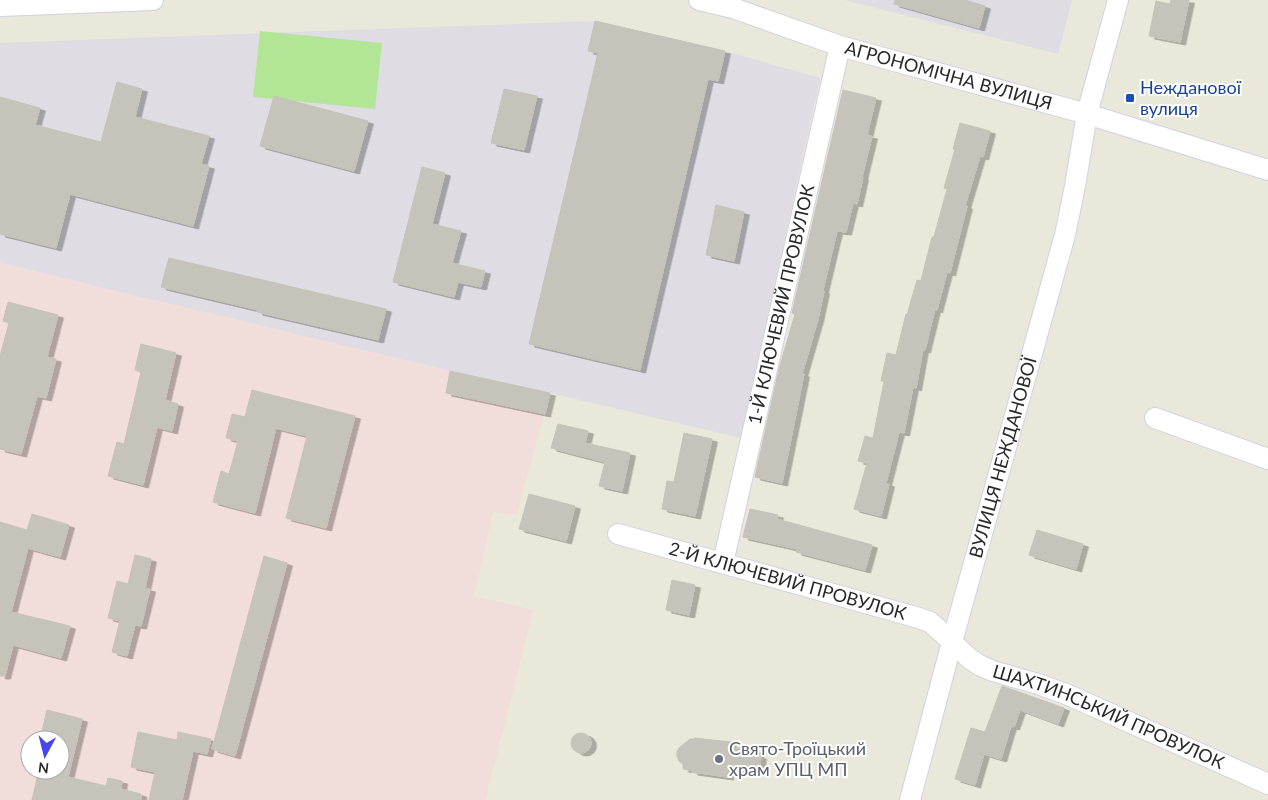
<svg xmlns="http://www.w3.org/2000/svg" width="1268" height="800" font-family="Lato,sans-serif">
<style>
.industrial{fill:#dfdce3}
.medical{fill:#f1ddd9;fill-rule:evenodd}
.pitch{fill:#b3e597}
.building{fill:#c6c3bb;stroke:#c5c3b5;filter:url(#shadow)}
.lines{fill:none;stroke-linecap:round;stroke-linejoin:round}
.minor-casing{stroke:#d1d1e1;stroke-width:22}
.minor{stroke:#fff;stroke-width:20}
.transit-dot{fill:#1a4fb4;stroke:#fff;stroke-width:2}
.worship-dot{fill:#6b7280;stroke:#fff;stroke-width:2}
.labels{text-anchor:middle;stroke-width:4;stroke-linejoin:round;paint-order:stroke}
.street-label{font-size:18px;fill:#292929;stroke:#fff}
.transit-label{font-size:18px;fill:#164399;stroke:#fff;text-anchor:start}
.worship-label{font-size:18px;fill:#5b616d;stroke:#fff;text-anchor:start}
</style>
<defs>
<filter id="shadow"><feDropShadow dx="5.5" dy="3" stdDeviation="0" flood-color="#0004"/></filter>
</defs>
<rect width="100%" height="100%" fill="#eae7db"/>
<!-- industrial -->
<path class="industrial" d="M845 0H1072L1058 54Z
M595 21 725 51 820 78 741 438 550 393 450 371 0 263V43Z"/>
<!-- medical -->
<path class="medical" d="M0 263 450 371 550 393 516 515 493 512 474 596 533 610 485 800H0ZM30 740H60V770H30Z"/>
<!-- pitch -->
<path class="pitch" d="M260 31 382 43 375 109 253 97Z"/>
<!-- building -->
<path class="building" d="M895 0H965L985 6 979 28 894 4Z
M1171 0H1189L1180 42 1149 36 1156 1 1170 4Z
M595 21 725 51 718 81 708 79 640 370 529 344 598 53 588 51Z
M117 82 142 89 135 117 209 136 201 164 209 166 193 226 70 194 56 248 0 234V97L40 108 35 125 101 142Z
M504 89 537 96 524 150 491 143Z
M843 90 876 98 867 135 872 136 862 177H863L857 204 853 203 846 232 837 231 823 290 824 291 818 319 802 374H804L782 483 755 477 779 369 795 314 792 313Z
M274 96 368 121 354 171 260 146Z
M960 123 990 131 983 157 980 156 965 206H967L950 273 947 272 937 310 935 309 925 350 923 349 916 388 913 387 904 433 899 432 886 483 889 484 881 516 854 509 867 463 858 461 865 436 873 438 884 381H881L887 353 896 355 906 314 907 315 917 280 921 281 932 237H934L947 189 944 188 955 149H953Z
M422 167 445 173 432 224 461 231 452 263 485 271 481 287 458 282 454 297 393 282Z
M716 205 744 212 734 261 706 255Z
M169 258 386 309 378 340 257 312 258 310 161 287Z
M8 302 58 315 47 357 56 359 46 398 37 396 21 454 0 449V356L9 323 3 321Z
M141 344 176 353 165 400 178 404 172 431 157 427 143 485 108 476 117 442 124 444 141 372 135 370Z
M450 371 550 393 545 414 446 393Z
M252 390 355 416 326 528 286 518 307 436 276 428 255 513 213 502 221 471 229 474 238 441 226 438 232 414 245 417Z
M558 424 588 431 585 443 630 453 622 491 599 486 605 462 551 448Z
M684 433 712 439 695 516 662 509 667 481 674 482Z
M529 494 575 506 566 541 519 529Z
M750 509 778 515 777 519 872 545 865 570 796 552 797 549 743 537Z
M32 514 69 525 60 557 28 548 11 612 70 626 61 658 13 645 5 676H0V522L27 530Z
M1037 530 1083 544 1076 569 1029 555Z
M135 555 151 559 145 588 150 589 141 626 135 625 127 656 112 652 120 621 108 618 117 581 128 584Z
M264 556 287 563 235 756 212 749Z
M672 580 695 585 689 615 666 610Z
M1002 686 1064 708 1058 724 1020 710 1014 727 1011 726 1001 759 984 754 975 785 955 779 971 728 985 732Z
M47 710 82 719 68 777 106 786 108 778 122 781 121 789 141 794V800H32L39 770H60V740H40Z
M138 732 177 740 178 732 211 739 207 754 193 751 182 800H149L155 772 131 767Z
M571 743a10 10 0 1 1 20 0a10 10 0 1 1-20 0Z
M694 738 731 742 730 747 759 750 758 756H761L759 771 729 769 728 777 692 772V770L683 769V764L679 761 677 756V752L679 748 690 739H694Z"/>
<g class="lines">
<defs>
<g id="minor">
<path id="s1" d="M699 0 733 8 840 46 1087 114 1268 170"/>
<path d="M0 6 153 0"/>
<path d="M1155 418 1268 459"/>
<path id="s2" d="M618 534 919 618 930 622 938 629 970 659 981 666 993 671 1038 684 1066 694 1268 784"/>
<path id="s3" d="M723 563 840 46"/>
<path id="s4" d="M910 800 952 642 1065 235 1075 186 1087 114 1118 0"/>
</g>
</defs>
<!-- minor casing -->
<use href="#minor" class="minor-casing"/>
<!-- minor -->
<use href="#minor" class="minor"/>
</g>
<!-- markers -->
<rect class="transit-dot" x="1125" y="93" width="10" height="10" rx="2.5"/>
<circle class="worship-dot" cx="719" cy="759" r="5"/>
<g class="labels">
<!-- street labels -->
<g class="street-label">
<text dy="6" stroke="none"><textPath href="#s1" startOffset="261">АГРОНОМІЧНА ВУЛИЦЯ</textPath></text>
<text dy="6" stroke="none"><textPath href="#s3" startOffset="265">1-Й КЛЮЧЕВИЙ ПРОВУЛОК</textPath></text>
<text dy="6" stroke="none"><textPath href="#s4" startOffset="355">ВУЛИЦЯ НЕЖДАНОВОЇ</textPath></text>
<text dy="6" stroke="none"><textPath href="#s2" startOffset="176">2-Й КЛЮЧЕВИЙ ПРОВУЛОК</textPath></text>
<text dy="6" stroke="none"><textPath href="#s2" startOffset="529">ШАХТИНСЬКИЙ ПРОВУЛОК</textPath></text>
</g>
<!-- transit labels -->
<g class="transit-label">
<text x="1140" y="94">Нежданової<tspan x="1140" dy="21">вулиця</tspan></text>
</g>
<!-- worship labels -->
<g class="worship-label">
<text x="729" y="755">Свято-Троїцький<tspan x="729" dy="21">храм УПЦ МП</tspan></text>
</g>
</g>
<!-- north arrow -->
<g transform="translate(45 755) rotate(187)"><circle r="24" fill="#ffffff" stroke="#a9a9a9"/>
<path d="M0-4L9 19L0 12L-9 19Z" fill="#4844ef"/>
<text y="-8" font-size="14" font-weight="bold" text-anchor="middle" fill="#292929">N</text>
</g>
</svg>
